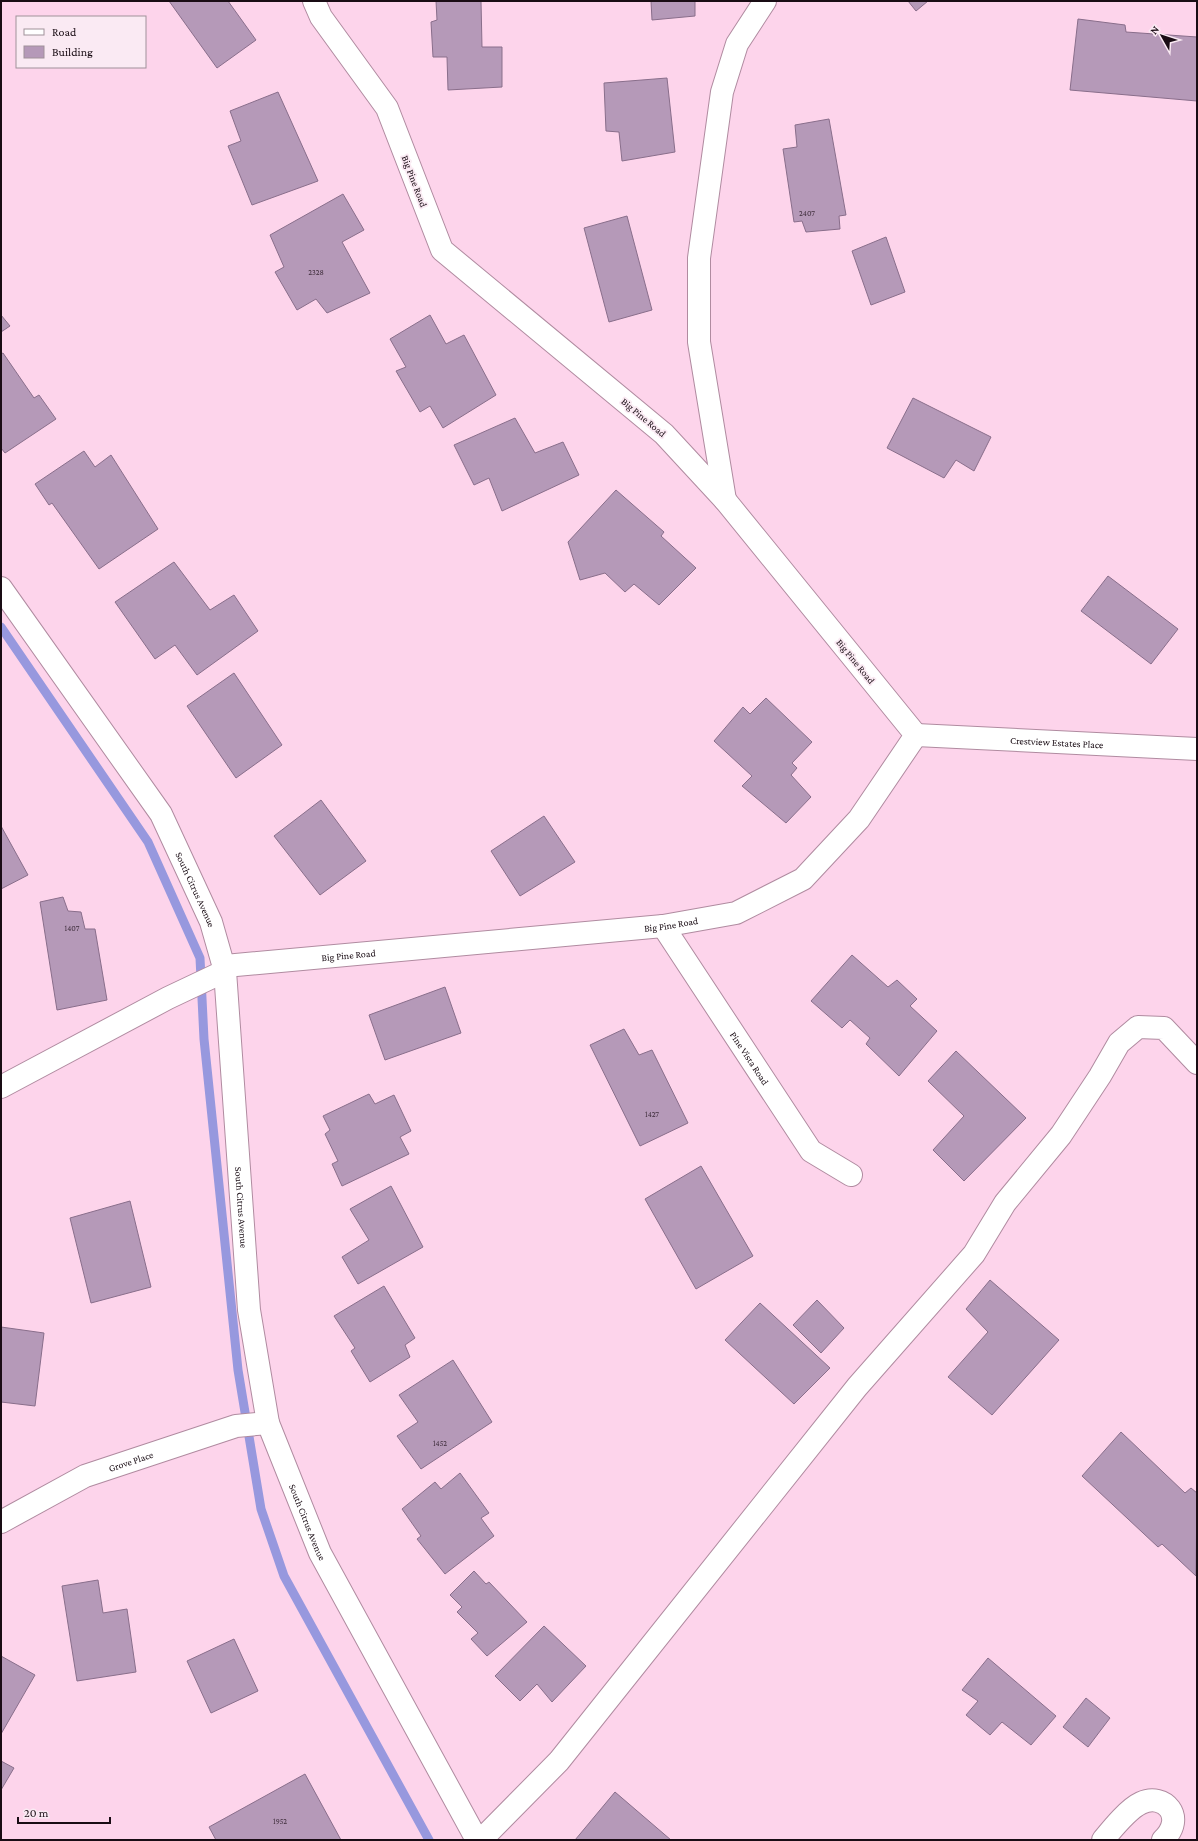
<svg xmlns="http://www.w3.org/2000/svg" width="1198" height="1841" font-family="'Crimson Pro',serif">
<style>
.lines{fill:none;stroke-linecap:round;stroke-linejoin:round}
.stream{stroke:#9798de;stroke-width:9}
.building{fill:#b599b8;stroke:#896e8b}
.minor-casing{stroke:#b08ba0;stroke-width:24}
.minor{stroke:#fff;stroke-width:22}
.labels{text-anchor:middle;stroke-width:3.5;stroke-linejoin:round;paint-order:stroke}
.number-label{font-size:8px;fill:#402f3d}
.street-label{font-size:10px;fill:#190c14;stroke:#faeaf3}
</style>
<rect width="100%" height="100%" fill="#fdd4eb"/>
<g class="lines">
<!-- stream -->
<path class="stream" d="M1 627 148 842 200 958 204 1039 238 1370 261 1509 284 1576 429 1840"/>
</g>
<!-- building -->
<path class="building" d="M169 1H228L256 40 217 68Z
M436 1H481L482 47H502V87L448 90 447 57H433L431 22 437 20Z
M651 1H695V16L652 20Z
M908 1H928L916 11Z
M1078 19 1125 25 1126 32 1197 37V101L1070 90Z
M667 78 675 152 622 161 619 132 606 131 604 83Z
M278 92 318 181 252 205 228 146 241 141 230 111Z
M829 119 846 215 839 216 840 229 806 232 802 221 794 222 783 149 797 147 795 125Z
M343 194 364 230 342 242 370 293 327 313 316 299 297 310 275 272 284 267 270 235Z
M627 216 652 310 609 322 584 228Z
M886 237 905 292 871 305 852 251Z
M1 315 10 326 1 332Z
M430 315 446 344 464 335 496 395 443 428 430 406 420 412 396 371 406 367 390 339Z
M3 353 34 398 39 395 56 419 5 453 1 448V354Z
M913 398 991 437 974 471 956 460 944 478 887 448Z
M515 418 535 453 563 442 579 475 502 511 489 478 474 485 454 445Z
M84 451 95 467 111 455 158 529 99 569 52 503 49 505 35 484Z
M616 490 664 532 661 536 696 568 659 605 634 584 625 592 605 573 580 580 568 542Z
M174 562 210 610 234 595 258 631 197 675 175 645 155 659 115 602Z
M1108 576 1178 629 1151 664 1081 611Z
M234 673 282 745 236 778 187 706Z
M766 698 812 742 792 763 797 768 791 775 811 797 786 823 742 786 752 776 714 741 743 707 750 714Z
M321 800 366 861 320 895 274 836Z
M544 816 575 862 520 896 491 851Z
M1 826 28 875 1 889Z
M63 897 68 911 81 912 85 929H95L107 1000 57 1010 40 902Z
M852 955 888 987 897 980 917 999 910 1006 937 1031 899 1076 866 1044 870 1038 850 1020 842 1028 811 1001Z
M445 987 461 1033 385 1060 369 1015Z
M624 1029 639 1055 652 1050 688 1123 640 1146 590 1045Z
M956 1051 1026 1118 964 1181 933 1150 964 1116 928 1081Z
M369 1094 375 1104 394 1095 411 1131 400 1137 409 1154 342 1186 332 1164 338 1161 325 1134 330 1130 323 1116Z
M701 1166 753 1256 696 1289 645 1199Z
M391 1186 423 1247 358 1284 342 1257 369 1240 350 1209Z
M130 1201 151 1287 91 1303 70 1218Z
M990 1280 1059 1340 992 1415 948 1377 988 1332 966 1309Z
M384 1286 415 1338 405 1345 410 1357 370 1382 351 1351 355 1348 334 1316Z
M817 1300 844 1328 821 1353 793 1325Z
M760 1303 830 1368 794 1404 725 1340Z
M1 1327 44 1333 35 1406 1 1402Z
M453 1360 492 1422 421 1469 397 1436 418 1422 399 1395Z
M1121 1432 1185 1493 1191 1488 1197 1493 1196 1576 1162 1544 1158 1547 1082 1476Z
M460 1473 489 1513 481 1518 494 1536 445 1574 417 1539 421 1536 402 1509 435 1482 441 1489Z
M474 1571 486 1584 489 1582 527 1622 487 1656 471 1639 478 1633 457 1612 462 1607 450 1595Z
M98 1580 103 1613 127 1609 136 1672 77 1681 62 1586Z
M544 1626 586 1666 552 1702 537 1684 520 1701 495 1676Z
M234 1639 258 1691 211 1713 187 1661Z
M1 1656 35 1675 1 1734Z
M988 1658 1056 1716 1031 1745 1002 1722 990 1735 966 1715 978 1701 962 1690Z
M1086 1698 1110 1718 1088 1747 1063 1727Z
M1 1761 14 1768 1 1790Z
M305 1774 341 1840H216L209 1827Z
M615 1792 671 1840H575Z"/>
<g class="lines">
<defs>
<g id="minor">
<path d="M725 500 699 342V258L722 92 737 44 765 1"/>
<path id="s1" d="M1 588 161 814 211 922 225 971 249 1310 268 1423 320 1553 477 1840"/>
<path id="s2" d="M916 735 1197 749"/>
<path id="s3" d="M663 926 811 1151 851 1175"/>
<path id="s4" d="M225 966 663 926 736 913 803 879 859 819 916 735 725 500 664 434 442 250 387 108 321 17 314 1"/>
<path d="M1 1087 168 998 225 971"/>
<path id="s5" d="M1 1522 85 1476 236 1426 268 1423"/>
<path d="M481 1840 559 1761 857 1387 974 1254 1005 1203 1061 1135 1100 1076 1119 1043 1138 1027 1164 1028 1197 1063"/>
<path d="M1103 1840C1112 1829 1128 1809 1141 1803 1164 1792 1187 1817 1163 1840"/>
</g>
</defs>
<!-- minor casing -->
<use href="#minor" class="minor-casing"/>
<!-- minor -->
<use href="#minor" class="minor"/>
</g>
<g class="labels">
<!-- number labels -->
<g class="number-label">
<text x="807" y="216">2407</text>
<text x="316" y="275">2328</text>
<text x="72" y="931">1407</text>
<text x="652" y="1117">1427</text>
<text x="440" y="1446">1452</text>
<text x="280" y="1824">1952</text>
</g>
<!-- street labels -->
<g class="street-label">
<text transform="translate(415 181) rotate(69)" y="4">Big Pine Road</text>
<text transform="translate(644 417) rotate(40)" y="4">Big Pine Road</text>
<text transform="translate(856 661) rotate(51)" y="4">Big Pine Road</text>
<text dy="4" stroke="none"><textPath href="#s2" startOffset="141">Crestview Estates Place</textPath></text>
<text dy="4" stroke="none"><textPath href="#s1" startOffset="360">South Citrus Avenue</textPath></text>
<text dy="4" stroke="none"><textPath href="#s4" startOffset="448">Big Pine Road</textPath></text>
<text dy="4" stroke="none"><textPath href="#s4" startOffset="124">Big Pine Road</textPath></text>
<text dy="4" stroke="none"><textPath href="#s3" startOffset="158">Pine Vista Road</textPath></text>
<text dy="4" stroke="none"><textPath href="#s1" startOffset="684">South Citrus Avenue</textPath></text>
<text dy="4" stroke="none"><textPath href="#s5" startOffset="144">Grove Place</textPath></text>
<text dy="4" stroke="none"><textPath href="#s1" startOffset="1008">South Citrus Avenue</textPath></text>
</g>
</g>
<!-- border -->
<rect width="1198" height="1841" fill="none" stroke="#190c14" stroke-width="4"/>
<!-- legend -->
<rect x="16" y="16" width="130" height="52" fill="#faeaf3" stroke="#a0919a"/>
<rect x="24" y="29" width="20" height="6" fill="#ffffff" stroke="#a0919a"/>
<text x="52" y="36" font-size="12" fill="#190c14">Road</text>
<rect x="24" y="46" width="20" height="12" fill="#b599b8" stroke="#a0919a"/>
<text x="52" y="56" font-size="12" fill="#190c14">Building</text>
<!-- north arrow -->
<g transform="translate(1162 36) rotate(309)" stroke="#faeaf3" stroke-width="3" paint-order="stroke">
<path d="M0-3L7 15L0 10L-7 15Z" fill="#190c14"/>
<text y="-6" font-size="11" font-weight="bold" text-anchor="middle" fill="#190c14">N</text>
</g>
<!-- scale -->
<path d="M18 1817v6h92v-6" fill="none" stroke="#190c14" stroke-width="2"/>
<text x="24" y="1817" font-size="12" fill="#190c14" stroke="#faeaf3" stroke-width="3" paint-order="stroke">20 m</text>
</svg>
